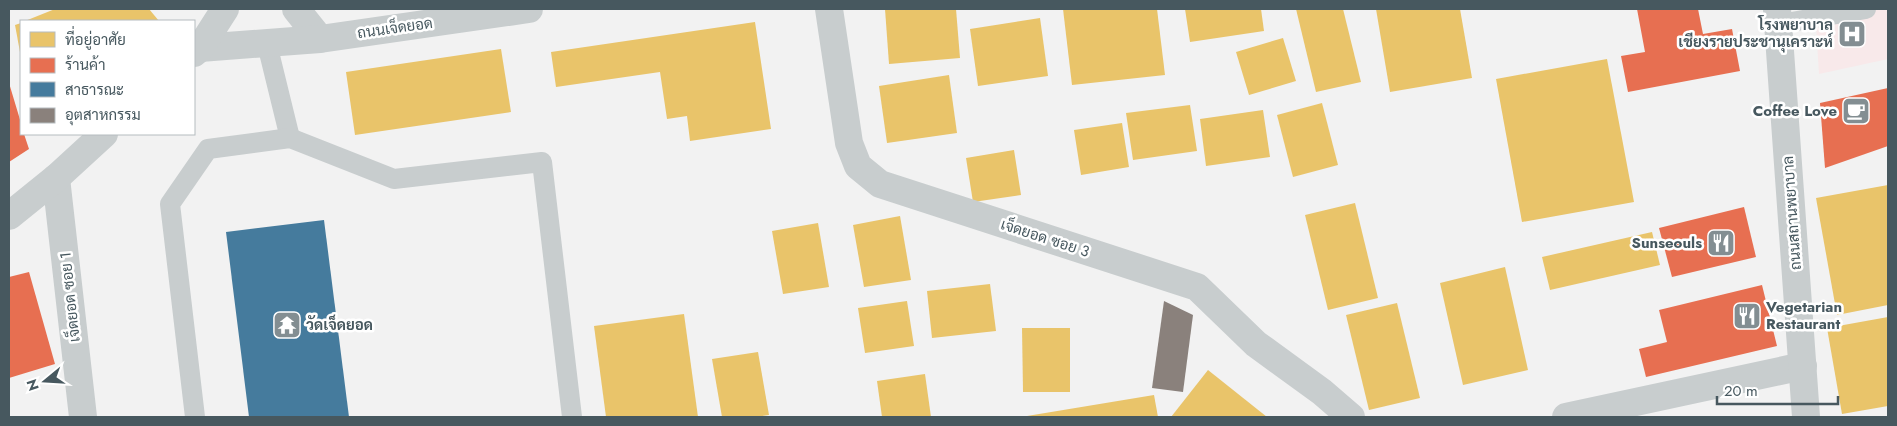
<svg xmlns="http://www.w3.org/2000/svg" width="1897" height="426" viewBox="0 0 1897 426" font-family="Jost,Sarabun,sans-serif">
<rect width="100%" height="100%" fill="#f2f2f2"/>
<polygon fill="#f8e9ea" points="1815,9 1888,9 1888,59 1819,74"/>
<g fill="#e9c46a">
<polygon points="55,9 149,9 159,21 25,21"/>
<polygon points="885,9 956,9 960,58 889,64"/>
<polygon points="1063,9 1157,9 1165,75 1072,85"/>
<polygon points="1185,9 1261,9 1264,31 1190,42"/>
<polygon points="1296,9 1343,9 1361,82 1316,92"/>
<polygon points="1376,9 1460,9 1472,78 1390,92"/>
<polygon points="1040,18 1048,76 978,86 970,29"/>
<polygon points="755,22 771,129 690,141 687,116 667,119 660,72 556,87 551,52"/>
<polygon points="21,23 21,52 20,52 15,25"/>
<polygon points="1283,38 1296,81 1249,95 1236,52"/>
<polygon points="501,49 511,112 355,135 346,72"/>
<polygon points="1607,59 1634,202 1522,222 1496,79"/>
<polygon points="949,75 957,133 887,143 879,86"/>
<polygon points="1322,103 1338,165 1293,177 1277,115"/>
<polygon points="1190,105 1197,151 1133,160 1126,113"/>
<polygon points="1263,110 1270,157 1206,166 1200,119"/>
<polygon points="1122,123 1129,167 1081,175 1074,130"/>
<polygon points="1014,150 1021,195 973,202 966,158"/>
<polygon points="1888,185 1888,305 1837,315 1816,198"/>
<polygon points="1355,203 1378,298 1328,310 1305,215"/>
<polygon points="900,216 911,280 864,287 853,225"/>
<polygon points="818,223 829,287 783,294 772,231"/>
<polygon points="1652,232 1660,265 1550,290 1542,257"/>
<polygon points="1505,267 1528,370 1463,385 1440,283"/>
<polygon points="990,284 996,331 932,338 927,291"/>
<polygon points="907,301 914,346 865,353 858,308"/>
<polygon points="1397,303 1420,398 1369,410 1346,315"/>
<polygon points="684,314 698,417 606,417 594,326"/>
<polygon points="1888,317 1888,406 1842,414 1827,328"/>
<polygon points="1022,328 1070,328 1070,392 1023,392"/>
<polygon points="758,352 769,415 756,417 722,417 712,359"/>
<polygon points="1208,370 1267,417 1171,417"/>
<polygon points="925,374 931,417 882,417 877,381"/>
<polygon points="1154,395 1158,417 1027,417 1027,416"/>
</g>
<g fill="#e76f51">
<polygon points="1637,9 1698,9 1703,34 1732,29 1740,71 1628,92 1621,56 1645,52"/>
<polygon points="9,83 21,123 21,134 24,134 29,149 9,162"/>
<polygon points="1888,88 1888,146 1825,168 1820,103"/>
<polygon points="1744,207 1756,257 1672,277 1659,228"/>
<polygon points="29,272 55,364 9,378 9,277"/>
<polygon points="1762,285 1777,346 1646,377 1639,349 1667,342 1659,310"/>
</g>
<polygon fill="#457b9d" points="324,220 349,417 249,417 226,232"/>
<polygon fill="#8a817c" points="1164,301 1193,315 1183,392 1152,388"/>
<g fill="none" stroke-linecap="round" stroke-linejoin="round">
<g stroke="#c8cdce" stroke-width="20">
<polyline points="1780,24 1866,9"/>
<polyline points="267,44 290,138"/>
<polyline points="195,417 170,204 208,149 290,138 394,179 542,162 572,417"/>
</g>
<g stroke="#c8cdce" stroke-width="28">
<polyline points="829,9 849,143 858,166 880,184 1197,287 1256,344 1322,392 1351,417"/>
<polyline points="56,178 83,417"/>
<polyline points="1566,417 1803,366"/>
</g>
<g stroke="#c8cdce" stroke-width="28">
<polyline points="296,9 320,39"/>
<polyline points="1777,9 1806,417"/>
<polyline points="200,48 320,39 529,9"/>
<polyline points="194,53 200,48 225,9"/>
<polyline points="9,216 56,178 104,134"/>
</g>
</g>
<defs>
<symbol id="hospital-square" viewBox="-11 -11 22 22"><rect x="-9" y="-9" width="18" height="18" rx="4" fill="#838e92" stroke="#fff"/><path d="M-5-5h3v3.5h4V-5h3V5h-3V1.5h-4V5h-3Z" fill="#fff"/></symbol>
<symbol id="cafe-square" viewBox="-11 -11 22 22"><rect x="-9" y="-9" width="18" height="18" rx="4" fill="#838e92" stroke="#fff"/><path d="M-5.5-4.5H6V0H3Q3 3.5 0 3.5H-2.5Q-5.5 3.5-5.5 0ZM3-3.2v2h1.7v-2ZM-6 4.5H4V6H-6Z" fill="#fff"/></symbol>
<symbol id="restaurant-square" viewBox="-11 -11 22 22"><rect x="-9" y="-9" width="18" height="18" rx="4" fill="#838e92" stroke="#fff"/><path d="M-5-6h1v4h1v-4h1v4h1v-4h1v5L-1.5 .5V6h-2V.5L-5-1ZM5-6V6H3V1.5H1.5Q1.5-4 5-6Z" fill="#fff"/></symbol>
<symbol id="temple-square" viewBox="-11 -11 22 22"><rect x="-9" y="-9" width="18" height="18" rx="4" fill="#838e92" stroke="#fff"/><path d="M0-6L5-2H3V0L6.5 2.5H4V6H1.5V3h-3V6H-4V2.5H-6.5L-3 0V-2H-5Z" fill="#fff"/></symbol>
</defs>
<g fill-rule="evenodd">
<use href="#hospital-square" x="1836" y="18" width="32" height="32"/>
<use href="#cafe-square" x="1840" y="95" width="32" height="32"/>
<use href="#restaurant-square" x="1705" y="227" width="32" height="32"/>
<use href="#restaurant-square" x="1731" y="300" width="32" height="32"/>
<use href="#temple-square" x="271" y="309" width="32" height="32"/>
</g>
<g text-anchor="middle" stroke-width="5" stroke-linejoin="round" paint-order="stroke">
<g font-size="15" font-weight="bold" fill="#47585f" stroke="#fff" text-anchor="end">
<text x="1833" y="30">โรงพยาบาล<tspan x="1833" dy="17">เชียงรายประชานุเคราะห์</tspan></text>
<text x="1837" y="116">Coffee Love</text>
<text x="1702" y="248">Sunseouls</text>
<text x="1766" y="312" text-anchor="start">Vegetarian<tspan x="1766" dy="17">Restaurant</tspan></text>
<text x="306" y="330" text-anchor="start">วัดเจ็ดยอด</text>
</g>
<g font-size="15" fill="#47585f" stroke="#fff">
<text transform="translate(395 28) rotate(-8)" y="5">ถนนเจ็ดยอด</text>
<text transform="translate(1792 213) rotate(-94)" y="5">ถนนสถานพยาบาล</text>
<text transform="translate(1045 238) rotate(18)" y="5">เจ็ดยอด ซอย 3</text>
<text transform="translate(70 297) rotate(-96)" y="5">เจ็ดยอด ซอย 1</text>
</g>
</g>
<rect width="1897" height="426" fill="none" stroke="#47585f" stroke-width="20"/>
<rect x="20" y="20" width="175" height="115" fill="#ffffff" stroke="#b5bcbf"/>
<rect x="30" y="32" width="25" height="15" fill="#e9c46a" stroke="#b5bcbf"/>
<text x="65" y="45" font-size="15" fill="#47585f">ที่อยู่อาศัย</text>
<rect x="30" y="58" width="25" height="15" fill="#e76f51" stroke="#b5bcbf"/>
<text x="65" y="70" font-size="15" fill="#47585f">ร้านค้า</text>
<rect x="30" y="82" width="25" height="15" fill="#457b9d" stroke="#b5bcbf"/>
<text x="65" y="95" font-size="15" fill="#47585f">สาธารณะ</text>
<rect x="30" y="108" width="25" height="15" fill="#8a817c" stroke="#b5bcbf"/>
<text x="65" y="120" font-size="15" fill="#47585f">อุตสาหกรรม</text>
<g transform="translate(45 381) rotate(252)" stroke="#ffffff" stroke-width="4" paint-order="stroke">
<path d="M0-4L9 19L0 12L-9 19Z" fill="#47585f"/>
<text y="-8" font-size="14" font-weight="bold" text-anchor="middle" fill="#47585f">N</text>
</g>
<path d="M1717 396v8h121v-8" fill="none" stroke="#47585f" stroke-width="2.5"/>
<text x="1724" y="396" font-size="15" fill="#47585f" stroke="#ffffff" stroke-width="4" paint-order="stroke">20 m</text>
</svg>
